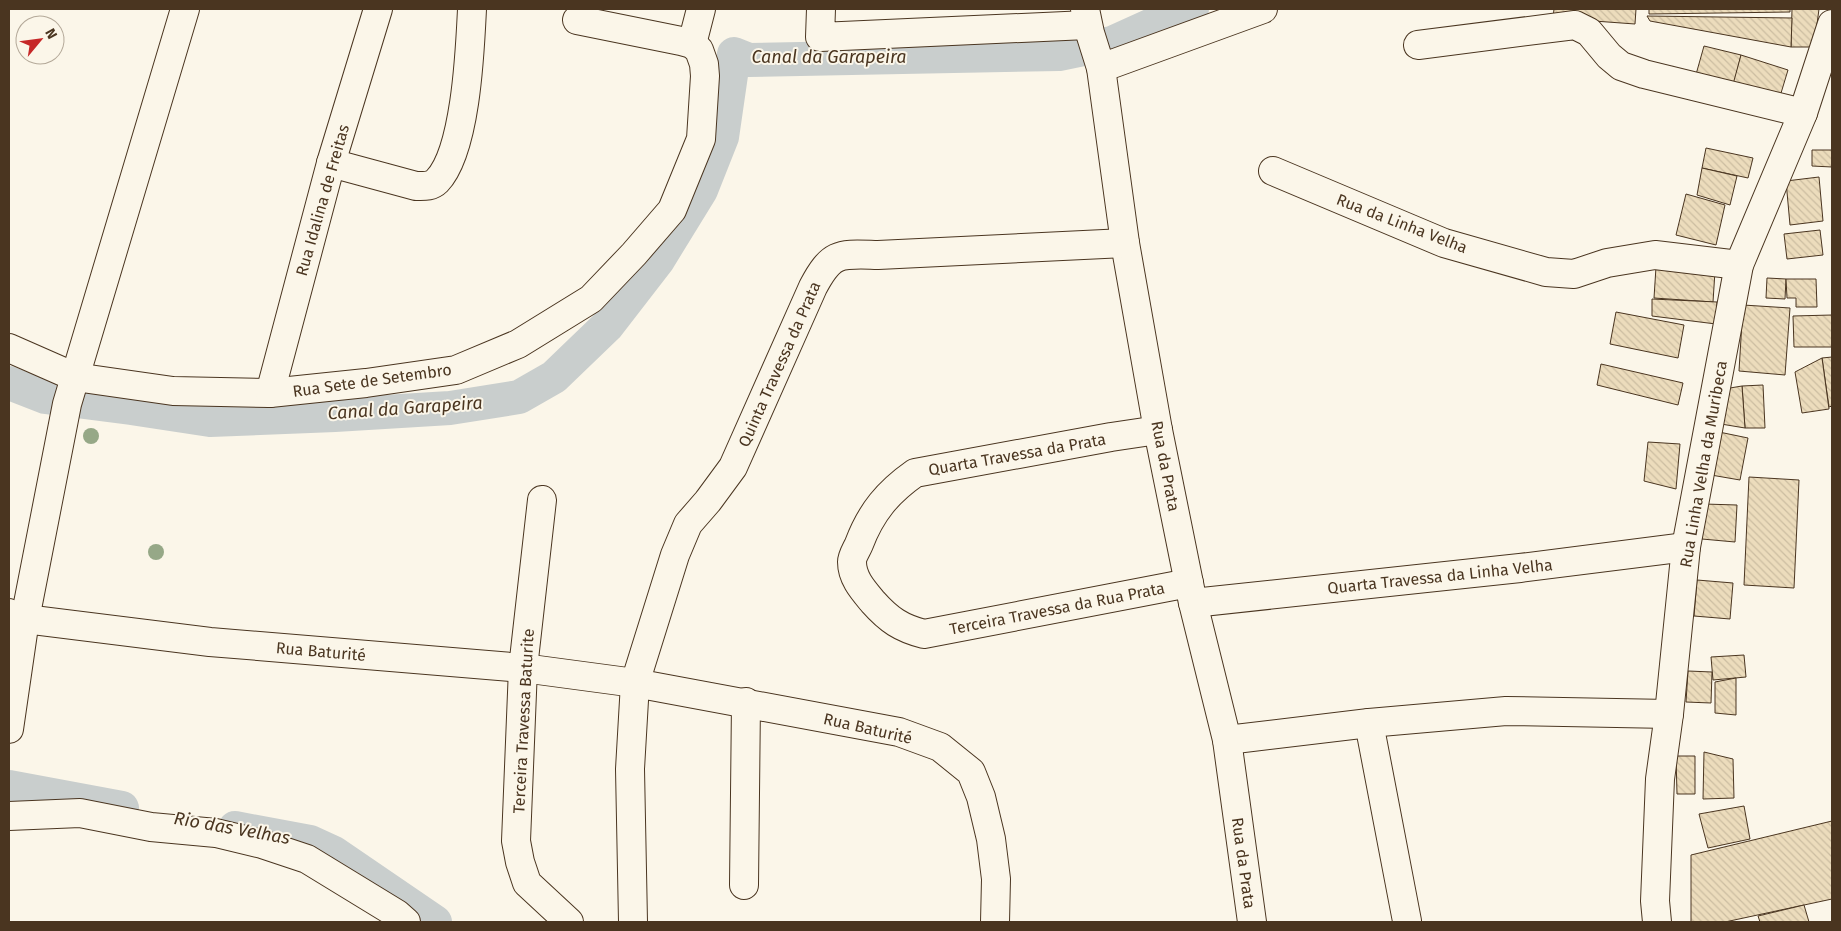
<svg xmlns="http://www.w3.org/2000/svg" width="1841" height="931" viewBox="0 0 1841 931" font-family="'Fira Sans',sans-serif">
<defs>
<pattern id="building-back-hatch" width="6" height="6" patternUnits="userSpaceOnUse" patternTransform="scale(1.25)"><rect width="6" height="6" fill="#ecdcbc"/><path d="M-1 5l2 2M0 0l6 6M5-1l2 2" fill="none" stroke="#ccbda1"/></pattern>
</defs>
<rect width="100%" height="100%" fill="#fbf6e9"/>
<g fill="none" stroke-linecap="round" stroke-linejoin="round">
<g stroke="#c9cecd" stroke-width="34">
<polyline points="9,383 45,397 131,408 210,420 335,415 450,408 519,397 554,377 607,326 658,260 701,190 722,137 734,54 749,60 1059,54 1112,43 1176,14 1192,9"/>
<polyline points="9,787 122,808"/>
<polyline points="235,828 310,842 334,853 435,922"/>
</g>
</g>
<g fill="url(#building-back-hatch)" stroke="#4a3520">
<polygon points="1554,9 1636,9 1635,24 1553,18"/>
<polygon points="1649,9 1790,9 1790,12 1649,14"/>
<polygon points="1792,9 1819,9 1814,47 1791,47"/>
<polygon points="1647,16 1792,18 1791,47 1650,21"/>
<polygon points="1704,46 1741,55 1733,88 1695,78"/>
<polygon points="1741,55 1788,70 1778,103 1732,88"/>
<polygon points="1706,148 1753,158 1748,178 1702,168"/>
<polygon points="1812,150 1832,150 1832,167 1812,166"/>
<polygon points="1702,168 1737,176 1730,205 1697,195"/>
<polygon points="1819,177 1823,221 1790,225 1786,181"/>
<polygon points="1686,194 1725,205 1716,245 1676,235"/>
<polygon points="1820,230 1823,255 1787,259 1784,234"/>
<polygon points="1656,267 1715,271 1713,302 1654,298"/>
<polygon points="1767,278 1786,279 1785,299 1766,298"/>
<polygon points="1786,279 1816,279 1817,307 1796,307 1796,298 1787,298"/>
<polygon points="1652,299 1717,302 1716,324 1652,316"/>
<polygon points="1743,305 1790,308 1785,375 1739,371"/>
<polygon points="1616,312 1684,325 1678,358 1610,344"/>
<polygon points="1832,315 1832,347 1794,347 1793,316"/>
<polygon points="1832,357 1832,406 1829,407 1822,358"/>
<polygon points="1822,358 1829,409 1802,413 1795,372"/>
<polygon points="1601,364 1683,383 1678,405 1597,385"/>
<polygon points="1763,385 1765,428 1745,428 1742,386"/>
<polygon points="1742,386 1745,428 1721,424 1724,389"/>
<polygon points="1719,432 1748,438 1740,480 1711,475"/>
<polygon points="1648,442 1680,444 1676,489 1644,481"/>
<polygon points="1749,477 1799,480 1794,588 1744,585"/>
<polygon points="1704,504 1737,505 1735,542 1702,539"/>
<polygon points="1697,580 1733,583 1730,619 1694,616"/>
<polygon points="1744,655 1746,677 1713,680 1711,657"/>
<polygon points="1688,671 1712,672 1711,703 1686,702"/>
<polygon points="1736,678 1736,715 1715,713 1715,682"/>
<polygon points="1704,752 1733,759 1734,798 1703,799"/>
<polygon points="1676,756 1695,756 1695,794 1677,794"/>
<polygon points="1744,806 1750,839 1708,848 1699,814"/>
<polygon points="1832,821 1832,899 1725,922 1691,922 1691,855"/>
<polygon points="1804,905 1809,922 1760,922 1758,916"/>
</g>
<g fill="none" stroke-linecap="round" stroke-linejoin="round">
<defs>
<g id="street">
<polyline points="821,9 820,37 1087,25"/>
<polyline points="1085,9 1090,33 1101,68 1125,243 1158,430 1193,603 1227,740 1252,922"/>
<polyline points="692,44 701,9"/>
<polyline points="1418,45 1575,25 1589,32 1609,56 1621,66 1644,74 1803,113"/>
<polyline points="1101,68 1263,9"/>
<path d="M331,163L416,186C423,186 431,187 437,181C466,151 470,50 472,9"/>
<polyline points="1273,171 1444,243 1546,272 1574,274 1607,263 1655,255 1739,265"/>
<polyline points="9,348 75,377 173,391 270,393 366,383 456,370 518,344 591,299 634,254 672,210 701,139 705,76 704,64 699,50 692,44 681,41 577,20"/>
<polyline points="270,393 331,163 378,9"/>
<path d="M1158,430L1111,437L915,473C888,492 871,512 859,544C857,549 852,556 852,562C852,578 863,590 873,602C889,620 901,628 924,634L1189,583"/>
<polyline points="542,500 523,668 516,841 520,862 527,883 569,922"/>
<polyline points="1193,603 1520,568 1686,547"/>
<polyline points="9,613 25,619 210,642 523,668 635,683 899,732 940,747 971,772 981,797 991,839 996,879 995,922"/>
<polyline points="1369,723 1407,921"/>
<polyline points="1227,740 1369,723 1506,711 1669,714"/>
<polyline points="9,816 80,813 151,827 216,833 262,844 307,859 397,914 406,922"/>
<polyline points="744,885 746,702"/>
<path d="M633,922L630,769L635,683L675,555L688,524L708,501L733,467L813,287C832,251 840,254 878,255L1125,243"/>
<polyline points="1657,922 1655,901 1660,779 1669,714 1686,547 1739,265 1803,113 1832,24"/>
</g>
<polyline id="secondary" points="9,729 25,619 67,404 185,9"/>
</defs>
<use href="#street" stroke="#4a3520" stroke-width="30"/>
<use href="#secondary" stroke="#4a3520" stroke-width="30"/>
<use href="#street" stroke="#fbf6e9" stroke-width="28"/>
<use href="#secondary" stroke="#fbf6e9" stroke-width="28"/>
</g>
<g fill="#96a887">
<circle cx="91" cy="436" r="8"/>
<circle cx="156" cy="552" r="8"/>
</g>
<g text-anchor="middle" stroke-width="4" stroke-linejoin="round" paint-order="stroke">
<g font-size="16" fill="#4a3520" stroke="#fbf6e9">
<text transform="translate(322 200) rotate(-74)" y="6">Rua Idalina de Freitas</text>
<text transform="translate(1402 223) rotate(21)" y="6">Rua da Linha Velha</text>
<text transform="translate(779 364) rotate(-66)" y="6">Quinta Travessa da Prata</text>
<text transform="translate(372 380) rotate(-8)" y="6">Rua Sete de Setembro</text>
<text transform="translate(1017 454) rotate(-10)" y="6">Quarta Travessa da Prata</text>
<text transform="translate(1703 464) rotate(-80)" y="6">Rua Linha Velha da Muribeca</text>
<text transform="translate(1166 466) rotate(79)" y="6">Rua da Prata</text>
<text transform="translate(1440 576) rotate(-6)" y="6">Quarta Travessa da Linha Velha</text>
<text transform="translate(1057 608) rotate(-11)" y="6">Terceira Travessa da Rua Prata</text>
<text transform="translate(321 651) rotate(5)" y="6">Rua Baturité</text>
<text transform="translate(523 721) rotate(-87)" y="6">Terceira Travessa Baturite</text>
<text transform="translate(868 728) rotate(13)" y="6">Rua Baturité</text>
<text transform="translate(1244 863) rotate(82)" y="6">Rua da Prata</text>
</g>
<g font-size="18" font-style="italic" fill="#4a3520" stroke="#fbf6e9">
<text x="829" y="63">Canal da Garapeira</text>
<text transform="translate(405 408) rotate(-4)" y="6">Canal da Garapeira</text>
<text transform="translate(232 828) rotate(10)" y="6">Rio das Velhas</text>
</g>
</g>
<rect width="1841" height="931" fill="none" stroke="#4a3520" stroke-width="20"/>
<g transform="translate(40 40) rotate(61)"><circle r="24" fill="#fbf6e9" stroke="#b4a999"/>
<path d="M0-4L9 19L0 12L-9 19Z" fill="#c62828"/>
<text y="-8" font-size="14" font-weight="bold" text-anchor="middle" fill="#4a3520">N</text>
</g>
</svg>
